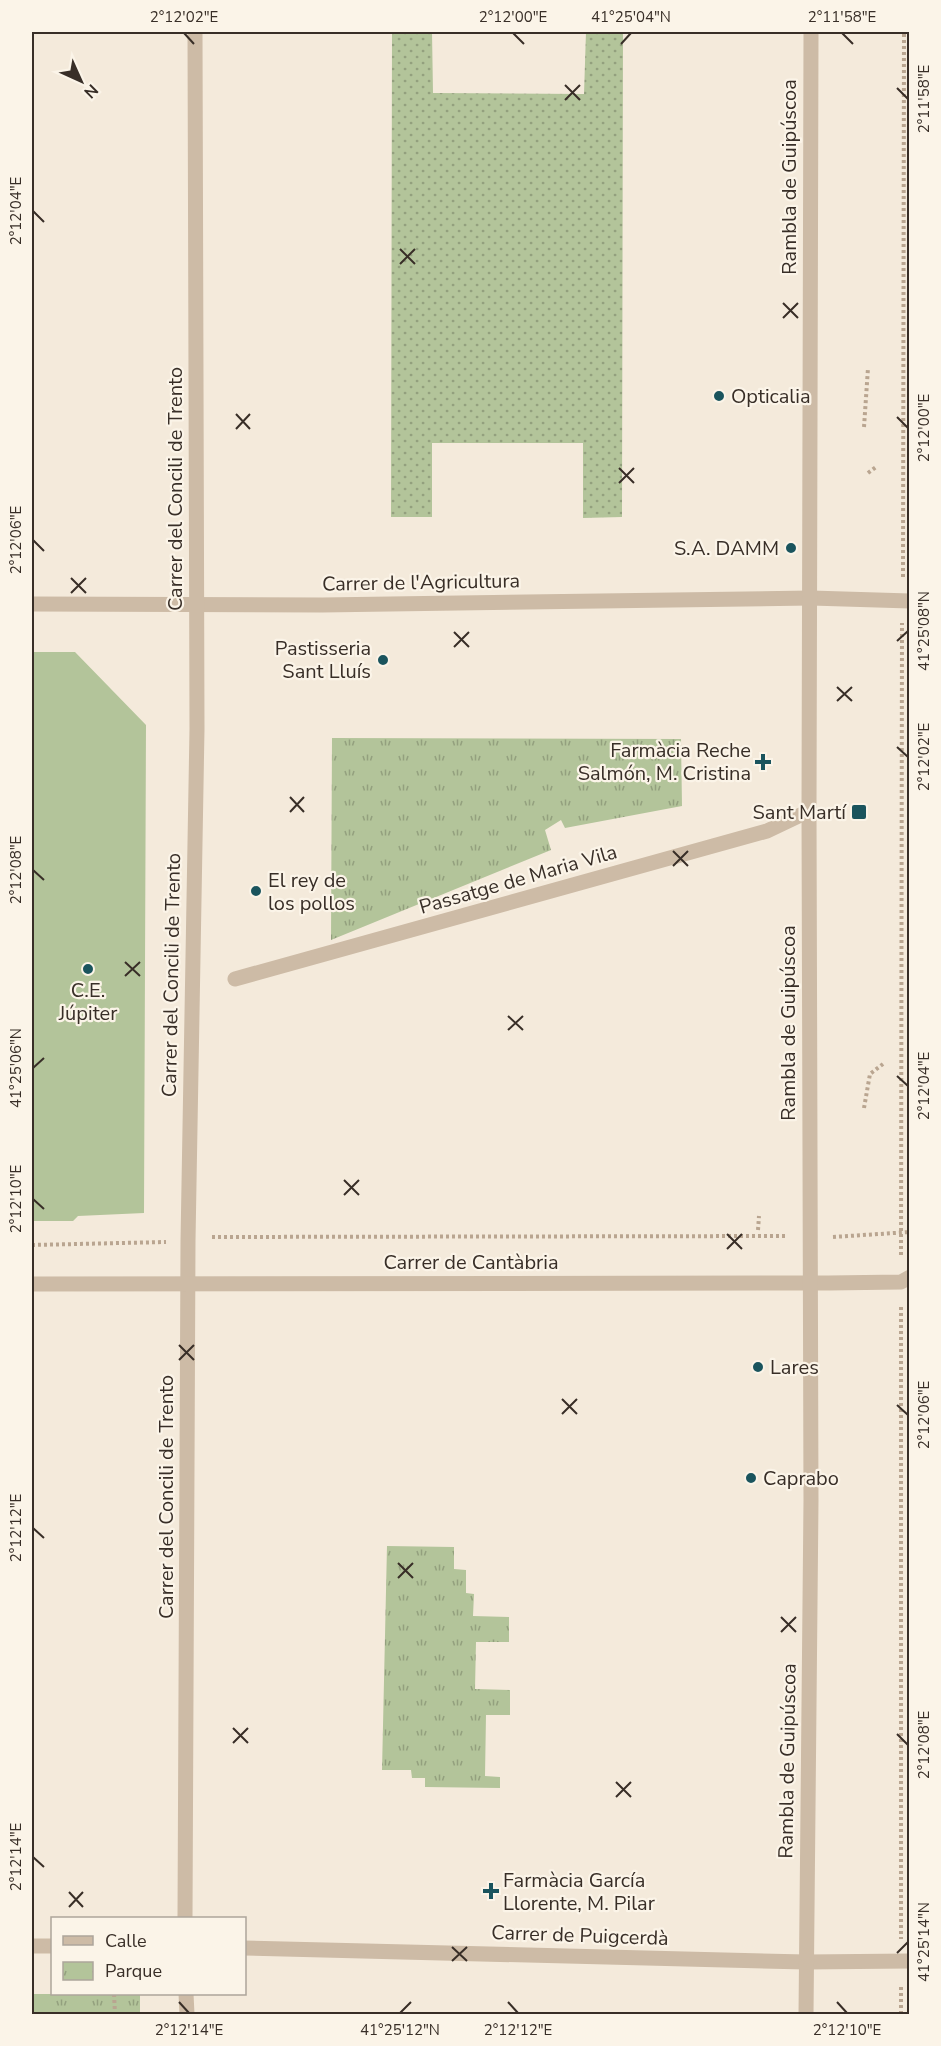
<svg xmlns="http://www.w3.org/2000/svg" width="941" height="2046" viewBox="0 0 941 2046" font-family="'Nunito Sans',sans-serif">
<defs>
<pattern id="park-tufts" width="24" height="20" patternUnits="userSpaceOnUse" patternTransform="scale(1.5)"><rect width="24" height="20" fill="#b3c49a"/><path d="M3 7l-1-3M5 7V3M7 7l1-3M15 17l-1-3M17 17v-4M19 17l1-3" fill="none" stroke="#93a07e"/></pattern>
<pattern id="garden-dots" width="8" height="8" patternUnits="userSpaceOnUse" patternTransform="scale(1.5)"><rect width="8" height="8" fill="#b3c49a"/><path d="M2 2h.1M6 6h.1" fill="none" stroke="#93a07e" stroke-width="1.8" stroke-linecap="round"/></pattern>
</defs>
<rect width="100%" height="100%" fill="#f4eadb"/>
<polygon fill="#b3c49a" points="32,652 75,652 146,725 144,1213 78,1216 73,1221 32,1221"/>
<g fill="url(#park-tufts)">
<polygon points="332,738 681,739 682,806 565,828 561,820 545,830 551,850 331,940"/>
<polygon points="387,1546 454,1547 454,1569 466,1570 466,1593 474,1594 473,1616 509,1617 509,1642 476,1642 475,1689 510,1690 510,1715 486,1715 485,1776 500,1777 500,1788 425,1787 425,1778 412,1778 411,1770 382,1770"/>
<rect x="32" y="1994" width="108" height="20"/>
</g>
<polygon fill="url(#garden-dots)" points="392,32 432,32 433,93 584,94 586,32 623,32 622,517 583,518 583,443 432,443 432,517 391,517"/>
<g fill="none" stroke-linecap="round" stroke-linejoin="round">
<g stroke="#b9a590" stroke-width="4" stroke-dasharray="3 3" stroke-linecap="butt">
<polyline points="864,427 868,368"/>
<polyline points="868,473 876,467"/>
<polyline points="903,577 904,32"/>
<polyline points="864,1108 870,1074 883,1064"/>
<polyline points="758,1230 759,1216"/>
<polyline points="212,1237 786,1236"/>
<polyline points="833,1237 910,1232"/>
<polyline points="32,1245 166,1242"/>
<polyline points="901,1255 902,623"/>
<polyline points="901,1307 901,1939"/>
<polyline points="114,1994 115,2014"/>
<polyline points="901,2014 901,1985"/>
</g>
<polyline stroke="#cdbba6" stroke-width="15" points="235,979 767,831 809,811"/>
<g stroke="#cdbba6" stroke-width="15">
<polyline points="32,604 322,605 811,598"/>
<polyline points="185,1918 188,1241 197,729 195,32"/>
<polyline points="32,1946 52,1946"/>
<polyline points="244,1948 806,1962"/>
<polyline points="186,1994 187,2014"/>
</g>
<g stroke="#cdbba6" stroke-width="15">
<polyline points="811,598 910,601"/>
<polyline points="32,1284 829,1283 901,1282 910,1277"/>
<polyline points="806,1962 910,1961"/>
<polyline points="806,2014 811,1500 809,811 811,32"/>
</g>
</g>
<path fill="none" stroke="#382e27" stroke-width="2" d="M184,33L194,44M513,33L524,44M842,33L853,44M621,44L631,33M565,85L580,100M897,88L908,99M565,100L580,85M33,211L44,222M400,249L415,264M400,264L415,249M783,303L798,318M783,318L798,303M236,414L250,429M897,417L908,428M236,429L250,414M619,468L634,483M619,483L634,468M33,540L44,551M71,578L86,593M71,593L86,578M454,632L469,647M897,641L908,631M454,647L469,632M837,687L852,701M837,701L852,687M897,747L908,757M290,797L304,812M290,812L304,797M673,851L688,866M673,866L688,851M33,870L44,880M125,962L140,976M125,976L140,962M508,1016L523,1030M508,1030L523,1016M33,1068L44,1058M897,1076L908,1086M344,1180L359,1195M344,1195L359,1180M33,1199L44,1209M727,1234L742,1249M727,1249L742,1234M179,1345L194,1360M179,1360L194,1345M562,1399L577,1414M897,1405L908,1415M562,1414L577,1399M33,1528L44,1538M398,1563L413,1578M398,1578L413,1563M781,1617L796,1632M781,1632L796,1617M233,1728L248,1743M897,1734L908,1745M233,1743L248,1728M616,1782L631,1797M616,1797L631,1782M33,1857L44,1867M69,1892L83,1907M69,1907L83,1892M452,1947L467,1961M897,1953L908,1942M452,1961L467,1947M179,2002L189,2013M508,2002L518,2013M837,2002L847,2013M400,2013L411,2002"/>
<g fill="#1a545d" stroke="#fbf4e8" stroke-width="2">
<circle cx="719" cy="396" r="6"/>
<circle cx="791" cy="548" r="6"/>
<circle cx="383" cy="660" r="6"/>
<path d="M760 753h6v6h6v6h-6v6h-6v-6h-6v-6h6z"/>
<rect x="851" y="804" width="16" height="16" rx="3"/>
<circle cx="256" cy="891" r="6"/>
<circle cx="88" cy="969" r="6"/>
<circle cx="758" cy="1367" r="6"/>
<circle cx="751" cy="1478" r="6"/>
<path d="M488 1882h6v6h6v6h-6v6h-6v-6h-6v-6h6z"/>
</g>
<g text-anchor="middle" stroke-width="4.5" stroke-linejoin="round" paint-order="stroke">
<g font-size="20" fill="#382e27" stroke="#fbf4e8">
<text transform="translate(789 177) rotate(-90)" y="7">Rambla de Guipúscoa</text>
<text transform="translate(175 489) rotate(-90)" y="7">Carrer del Concili de Trento</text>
<text transform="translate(421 582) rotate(-1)" y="7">Carrer de l'Agricultura</text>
<text transform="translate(518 879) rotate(-16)" y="7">Passatge de Maria Vila</text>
<text transform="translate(171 975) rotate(-89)" y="7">Carrer del Concili de Trento</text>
<text transform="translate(788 1023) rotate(-90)" y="7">Rambla de Guipúscoa</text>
<text x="471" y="1269">Carrer de Cantàbria</text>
<text transform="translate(166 1497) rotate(-90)" y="7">Carrer del Concili de Trento</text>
<text transform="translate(787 1761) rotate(-89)" y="7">Rambla de Guipúscoa</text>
<text transform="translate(580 1935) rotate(2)" y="7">Carrer de Puigcerdà</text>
</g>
<g font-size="20" fill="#382e27" stroke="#fbf4e8" text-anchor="start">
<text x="731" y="403">Opticalia</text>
<text x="779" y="555" text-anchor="end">S.A. DAMM</text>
<text x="371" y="655" text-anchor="end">Pastisseria<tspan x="371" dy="23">Sant Lluís</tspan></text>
<text x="751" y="757" text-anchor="end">Farmàcia Reche<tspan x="751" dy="23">Salmón, M. Cristina</tspan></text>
<text x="846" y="819" text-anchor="end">Sant Martí</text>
<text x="268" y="887">El rey de<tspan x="268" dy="23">los pollos</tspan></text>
<text x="88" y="997" text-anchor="middle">C.E.<tspan x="88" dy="23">Júpiter</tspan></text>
<text x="770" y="1374">Lares</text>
<text x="763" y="1485">Caprabo</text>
<text x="503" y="1887">Farmàcia García<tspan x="503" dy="23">Llorente, M. Pilar</tspan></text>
</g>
</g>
<rect width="941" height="2046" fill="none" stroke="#fbf4e8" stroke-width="66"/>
<rect x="51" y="1917" width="195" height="78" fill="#fbf4e8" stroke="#ada59b" stroke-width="1.5"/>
<rect x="63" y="1936" width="30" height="9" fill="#cdbba6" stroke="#ada59b" stroke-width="1.5"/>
<text x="105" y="1947" font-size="18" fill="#382e27">Calle</text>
<rect x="63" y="1962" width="30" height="18" fill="url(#park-tufts)" stroke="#ada59b" stroke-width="1.5"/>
<text x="105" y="1977" font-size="18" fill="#382e27">Parque</text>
<g transform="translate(81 81) rotate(135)" stroke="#fbf4e8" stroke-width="4.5" paint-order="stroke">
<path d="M0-4.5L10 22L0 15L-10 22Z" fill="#382e27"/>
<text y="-9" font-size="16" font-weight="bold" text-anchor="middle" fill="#382e27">N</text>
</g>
<rect x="33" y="33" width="875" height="1980" fill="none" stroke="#382e27" stroke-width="2"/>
<g font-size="15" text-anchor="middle" fill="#382e27">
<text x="184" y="22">2°12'02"E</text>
<text x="513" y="22">2°12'00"E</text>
<text x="631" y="22">41°25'04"N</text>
<text x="842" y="22">2°11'58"E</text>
<text transform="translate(924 99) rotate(-90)" y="5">2°11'58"E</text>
<text transform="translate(16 211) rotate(-90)" y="5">2°12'04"E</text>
<text transform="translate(924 428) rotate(-90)" y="5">2°12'00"E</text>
<text transform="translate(16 540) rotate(-90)" y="5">2°12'06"E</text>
<text transform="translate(924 631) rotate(-90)" y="5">41°25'08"N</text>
<text transform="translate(924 757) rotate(-90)" y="5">2°12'02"E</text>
<text transform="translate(16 870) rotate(-90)" y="5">2°12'08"E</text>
<text transform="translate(16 1068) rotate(-90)" y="5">41°25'06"N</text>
<text transform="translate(924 1086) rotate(-90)" y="5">2°12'04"E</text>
<text transform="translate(16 1199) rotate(-90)" y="5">2°12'10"E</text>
<text transform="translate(924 1415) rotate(-90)" y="5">2°12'06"E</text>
<text transform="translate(16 1528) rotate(-90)" y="5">2°12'12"E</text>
<text transform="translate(924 1745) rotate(-90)" y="5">2°12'08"E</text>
<text transform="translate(16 1857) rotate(-90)" y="5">2°12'14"E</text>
<text transform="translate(924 1942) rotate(-90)" y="5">41°25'14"N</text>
<text x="189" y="2035">2°12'14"E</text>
<text x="400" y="2035">41°25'12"N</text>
<text x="518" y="2035">2°12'12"E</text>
<text x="847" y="2035">2°12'10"E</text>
</g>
</svg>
